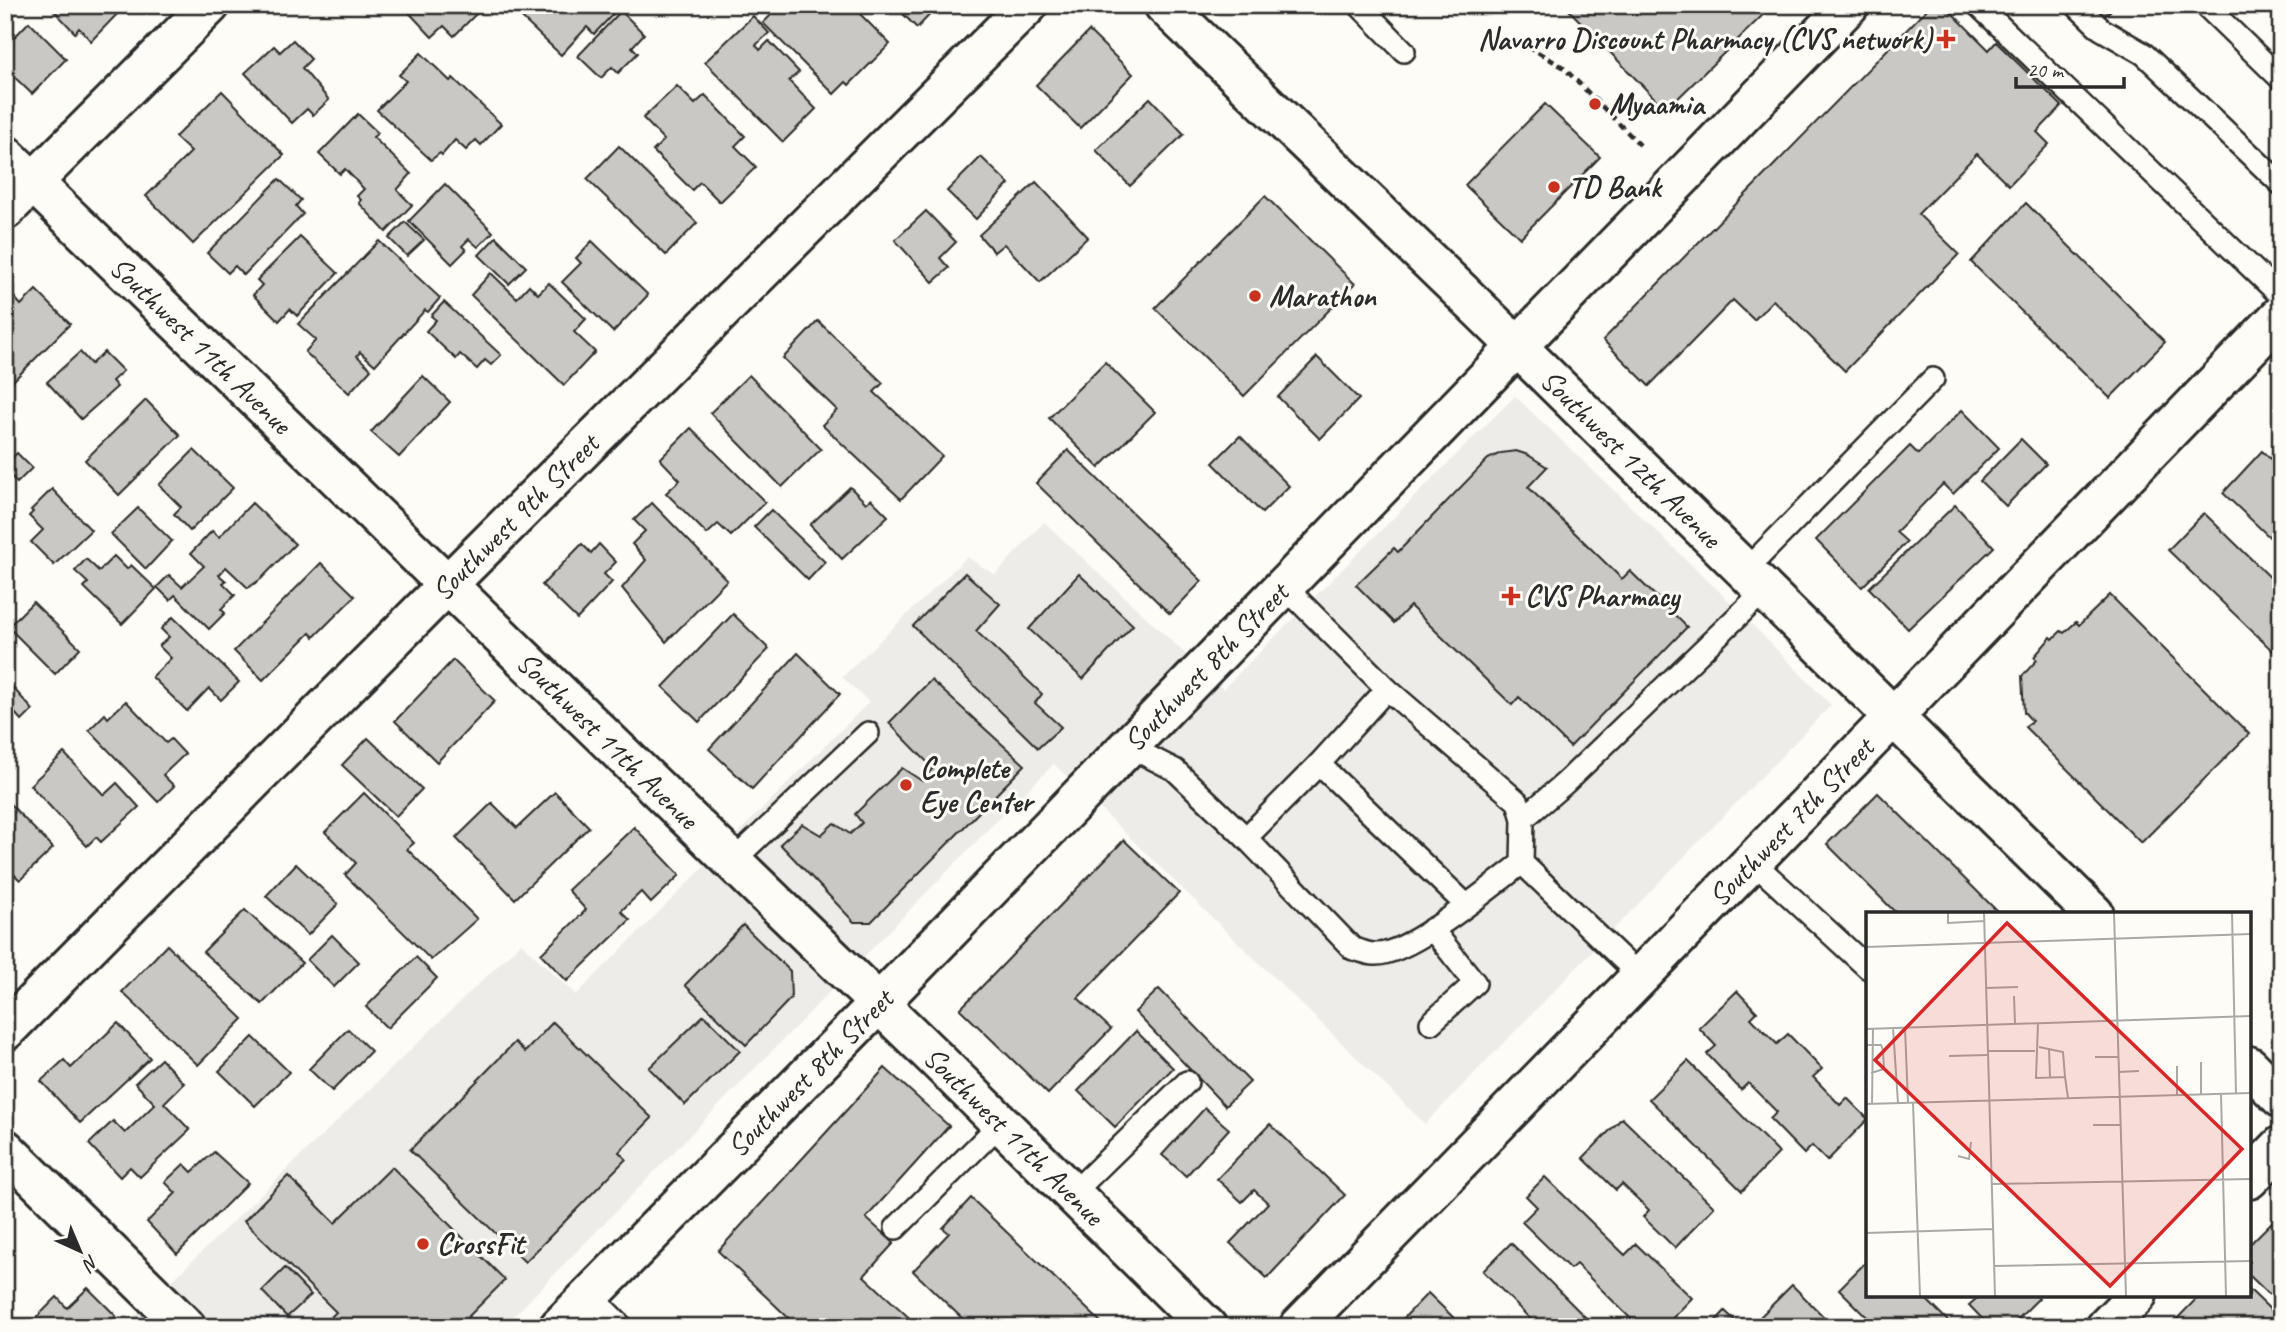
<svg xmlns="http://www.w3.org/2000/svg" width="2286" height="1332" viewBox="0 0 2286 1332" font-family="Caveat,sans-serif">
<rect width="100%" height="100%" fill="#fdfcf7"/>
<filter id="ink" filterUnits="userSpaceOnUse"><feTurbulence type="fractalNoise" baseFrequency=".0143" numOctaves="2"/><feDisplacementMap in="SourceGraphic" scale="14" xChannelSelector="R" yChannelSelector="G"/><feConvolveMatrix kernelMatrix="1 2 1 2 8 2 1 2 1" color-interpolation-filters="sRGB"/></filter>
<g filter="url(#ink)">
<polygon fill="#edece8" points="1515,396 1721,593 1831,705 1425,1124 1054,764 1009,808 503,1327 124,1327 521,943 576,995 869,702 842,677 967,557 995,575 1044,522 1223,689"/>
<g fill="#c9c8c4" stroke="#2b2b2b" stroke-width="2">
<polygon points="5,5 22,5 5,22"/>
<polygon points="49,5 126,5 91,41 79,28 75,33"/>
<polygon points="402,5 479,5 482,8 454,36 444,26 432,37"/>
<polygon points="508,5 616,5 619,8 594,34 587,27 561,55"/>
<polygon points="781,5 851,5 890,44 849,85 846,82 834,94 763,23"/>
<polygon points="894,5 939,5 917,28"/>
<polygon points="1572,5 1773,5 1666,110 1568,9"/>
<polygon points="1931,5 1944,5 1989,50 1996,42 2062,106 2037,132 2049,144 2009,185 1977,154 1918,214 1959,254 1845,371 1773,300 1754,320 1733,300 1649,386 1603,340"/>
<polygon points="2091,5 2116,5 2104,17"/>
<polygon points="621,11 644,34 632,47 638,53 618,73 612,67 601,78 578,56"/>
<polygon points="753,16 769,33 756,45 760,50 769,41 799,72 789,81 816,109 783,142 705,62"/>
<polygon points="29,22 66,59 32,94 5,68 5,47"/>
<polygon points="1089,31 1133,74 1080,128 1036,85"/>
<polygon points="293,40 311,59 302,68 329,100 313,115 307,109 292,123 245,73 274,46 280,52"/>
<polygon points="421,53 450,81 453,78 501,124 481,145 476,140 466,150 455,140 442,155 440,153 431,160 377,110 406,81 399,75"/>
<polygon points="677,86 695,104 705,95 745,136 735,146 756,167 720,202 700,182 692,190 653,151 664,140 643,118"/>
<polygon points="222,91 284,155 193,244 146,196 191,152 175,137"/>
<polygon points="1150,98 1184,134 1130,186 1096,150"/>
<polygon points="1545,104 1600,157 1520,238 1465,185"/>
<polygon points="358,114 378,133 373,137 411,174 397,190 412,205 386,232 359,203 361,200 357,196 364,189 345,169 340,174 319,154"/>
<polygon points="619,146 697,223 666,255 587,179"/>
<polygon points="981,157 1009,184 976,219 947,191"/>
<polygon points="279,179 301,200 296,206 303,214 244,275 235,266 228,273 207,253"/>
<polygon points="1036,182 1088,237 1040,282 1004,244 994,252 979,235"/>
<polygon points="445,184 493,232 478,247 469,239 462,246 466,250 452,264 409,221"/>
<polygon points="1265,196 1355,284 1244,396 1155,308"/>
<polygon points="2026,203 2165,342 2110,398 1971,262"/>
<polygon points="926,211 956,242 940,258 949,268 933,282 895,240"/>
<polygon points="405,222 424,240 407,256 389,238"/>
<polygon points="300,237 338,273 297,316 290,309 279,321 253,295 262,285 257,280"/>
<polygon points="496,237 526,267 509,284 479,255"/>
<polygon points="379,241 440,298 428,312 425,310 375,365 360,352 357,356 371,369 349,393 305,352 316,340 298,324"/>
<polygon points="592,241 648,295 613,332 562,282 581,263 576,258"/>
<polygon points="491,273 517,298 529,285 538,294 549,283 586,319 574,332 595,352 564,385 471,295"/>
<polygon points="36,290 70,324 5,389 5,306 14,297 21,305"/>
<polygon points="444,302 501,355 491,365 485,360 477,369 460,354 456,359 426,331 436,320 431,316"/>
<polygon points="818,321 883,383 874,392 942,456 901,499 822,425 837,410 783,358"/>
<polygon points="80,352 91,364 104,352 123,371 112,381 117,387 81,419 47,382"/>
<polygon points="1317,357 1359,399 1320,439 1278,397"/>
<polygon points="1105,362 1155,412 1099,468 1049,418"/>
<polygon points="749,375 821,449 782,487 710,413"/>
<polygon points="423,376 450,402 399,457 371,432"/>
<polygon points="146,400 180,435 119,495 85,460"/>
<polygon points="1962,410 1999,448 1953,494 1943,484 1896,532 1907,542 1862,587 1816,540 1910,446 1918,454"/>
<polygon points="691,428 765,502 731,536 718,524 707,534 666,493 680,480 660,459"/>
<polygon points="1240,436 1289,486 1262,513 1213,463"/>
<polygon points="2021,439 2046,464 2006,506 1980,481"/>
<polygon points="194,450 233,488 190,531 174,514 181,507 159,485"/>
<polygon points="1068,450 1202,581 1170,614 1036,483"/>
<polygon points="1516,451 1528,455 1547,467 1528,487 1622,579 1630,571 1687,627 1570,747 1519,697 1512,705 1410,606 1394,623 1356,585 1394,548 1398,552 1488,459 1501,453"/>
<polygon points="2262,451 2281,469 2281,548 2223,493"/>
<polygon points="17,453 32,468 17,483 10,475 5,480 5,465"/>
<polygon points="850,487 866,503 871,499 888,516 842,559 810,525"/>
<polygon points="52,489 91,530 54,565 31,542 43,530 29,516 33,512 31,510"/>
<polygon points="252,503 295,544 261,579 248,588 226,567 219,575 226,581 223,583 235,595 221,609 225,613 209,629 175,595 170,600 157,587 169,575 182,587 204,566 191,553 212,531 219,537"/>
<polygon points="652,503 727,580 666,642 622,588 646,560 632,544 645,531 634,520"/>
<polygon points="1955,505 1994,547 1908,629 1869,588"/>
<polygon points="138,508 172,541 146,569 111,534"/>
<polygon points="771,510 825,562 808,580 754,527"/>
<polygon points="2204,513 2281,588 2281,659 2168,550"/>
<polygon points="582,544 591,553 599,544 616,562 604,574 612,582 577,619 542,585"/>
<polygon points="114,556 127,569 131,565 156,589 122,624 84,587 88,583 75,571 86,559 99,571"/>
<polygon points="321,563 355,596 314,637 310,633 263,680 234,651"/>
<polygon points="965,573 1000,604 976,631 1042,694 1035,703 1061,727 1038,748 913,626"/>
<polygon points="1079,574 1133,625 1083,679 1029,629"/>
<polygon points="2110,595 2249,734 2141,843 2025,727 2032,721 2024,712 2022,676 2037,660 2034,657 2051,637 2053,639 2061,631 2064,633 2076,622 2079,625"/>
<polygon points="33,602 80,648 55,674 8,627"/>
<polygon points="733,614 769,649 699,722 663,687"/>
<polygon points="173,617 239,682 221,700 209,688 187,711 152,677 171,658 159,646 169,637 161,629"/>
<polygon points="798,653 840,694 752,789 709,749"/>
<polygon points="453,660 495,701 437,762 395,721"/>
<polygon points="5,679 33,710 22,721 5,702"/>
<polygon points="931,680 1025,765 871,922 854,922 780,844 802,824 821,835 834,823 850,834 862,823 855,814 902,768 922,781 933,768 889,723"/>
<polygon points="126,701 166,743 171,739 185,754 163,775 174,786 158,802 89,730 105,714 108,718"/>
<polygon points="368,738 422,789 396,816 342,765"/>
<polygon points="64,753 104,795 117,783 139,807 101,842 96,837 87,846 30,785"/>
<polygon points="555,792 589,827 515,899 456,838 492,803 517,828"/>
<polygon points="364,793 414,843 407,849 477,919 431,960 345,875 356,863 325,832"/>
<polygon points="1878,793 1997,911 1994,914 1897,914 1827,844"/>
<polygon points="5,799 53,848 20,880 5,866"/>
<polygon points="634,827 680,875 651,903 641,892 621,911 630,920 567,981 541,954 586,910 568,890"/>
<polygon points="1124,840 1179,893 1078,998 1111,1029 1048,1094 960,1009"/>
<polygon points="296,864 338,904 308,935 266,896"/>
<polygon points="245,910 302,963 262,1004 203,952"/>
<polygon points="743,925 790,971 791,998 746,1045 685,985"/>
<polygon points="332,935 359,962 334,987 307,960"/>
<polygon points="167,945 243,1019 198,1065 122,992"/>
<polygon points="416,957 437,978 387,1028 366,1007"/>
<polygon points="1159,989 1250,1082 1225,1106 1135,1012"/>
<polygon points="1737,991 1757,1012 1751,1018 1777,1044 1788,1034 1822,1069 1813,1077 1840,1105 1847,1098 1868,1119 1827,1161 1812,1146 1804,1154 1770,1119 1777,1112 1748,1083 1741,1090 1707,1054 1716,1046 1699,1028"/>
<polygon points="704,1015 740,1051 685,1105 649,1068"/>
<polygon points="553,1022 652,1118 619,1152 626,1159 525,1262 410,1150 515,1042 525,1052"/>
<polygon points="118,1023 150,1058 80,1123 41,1081 64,1060 71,1068"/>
<polygon points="348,1029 371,1051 332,1091 309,1069"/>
<polygon points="1136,1031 1173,1068 1115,1127 1078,1091"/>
<polygon points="253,1037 289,1072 255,1106 219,1071"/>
<polygon points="161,1059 184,1083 164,1103 190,1130 140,1177 130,1167 120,1177 89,1144 113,1121 125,1133 155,1104 135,1083"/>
<polygon points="1688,1061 1779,1153 1742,1191 1649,1099"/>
<polygon points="885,1068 949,1126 866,1218 894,1243 864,1276 917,1325 798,1327 718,1251"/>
<polygon points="1205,1108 1229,1129 1186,1176 1162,1155"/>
<polygon points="1622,1118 1714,1207 1675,1248 1643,1217 1649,1210 1622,1184 1616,1190 1583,1158"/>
<polygon points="1270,1124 1345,1195 1267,1278 1230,1243 1268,1203 1254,1190 1242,1202 1217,1179"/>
<polygon points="214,1152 248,1183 177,1254 147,1222 176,1193 165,1182 184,1164 192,1172"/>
<polygon points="392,1167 505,1280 458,1327 321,1327 336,1312 244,1221 288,1176 335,1223"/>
<polygon points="1545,1177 1625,1255 1636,1244 1692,1298 1664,1327 1639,1327 1576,1264 1570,1269 1522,1222 1537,1207 1526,1196"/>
<polygon points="971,1198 1106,1327 971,1327 913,1271 949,1233 943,1228"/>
<polygon points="2281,1213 2281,1306 2249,1275 2249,1245"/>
<polygon points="1511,1243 1595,1327 1538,1327 1483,1271"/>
<polygon points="1868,1260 1868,1295 1922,1295 1954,1327 1877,1327 1839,1289"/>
<polygon points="285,1268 311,1295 287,1317 262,1291"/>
<polygon points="1792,1285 1834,1327 1750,1327"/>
<polygon points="88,1288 116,1316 105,1327 27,1327 57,1297 67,1308"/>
<polygon points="2249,1289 2281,1320 2281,1327 2169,1327 2200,1295 2249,1295"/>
<polygon points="1428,1293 1460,1324 1458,1327 1395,1327"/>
<polygon points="1975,1295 2036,1295 2039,1298 2010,1327 1990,1327 1969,1305 1977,1298"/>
<polygon points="1725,1311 1742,1327 1710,1327"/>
</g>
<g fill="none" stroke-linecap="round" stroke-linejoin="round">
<defs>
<g id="lane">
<polyline points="1359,5 1404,51"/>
<polyline points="1978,5 2281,296"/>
<polyline points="2076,5 2101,29 2144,54 2281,184"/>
<polyline points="2205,5 2281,79"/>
<polyline points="1745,571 1933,379"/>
<polyline points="1284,586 1387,689"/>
<polyline points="1128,746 1175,770 1246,838"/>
<polyline points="1319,764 1466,905"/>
<polyline points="1523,819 1565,783 1765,590"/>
<polyline points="1752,861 1868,968"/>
<polyline points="732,862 868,733"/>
<path d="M1522,863C1493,885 1408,957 1374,954C1367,954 1360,950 1353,949L1246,838L1319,764L1387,689L1518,802L1523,819L1522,863L1640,976"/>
<polyline points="1431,1023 1475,983 1432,929"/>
<polyline points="1072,1194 1187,1082"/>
<polyline points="896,1228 1001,1123"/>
<polyline points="590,1295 622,1327"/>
</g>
<g id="street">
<path id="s1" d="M5,155L936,1059L1207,1327"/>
<polyline points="5,210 210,5"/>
<path id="s2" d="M5,1031L448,584L1028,5"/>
<polyline points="5,1149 186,1327"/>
</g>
<g id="secondary">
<path id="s3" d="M1164,5L1480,310L2094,914"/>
<polyline points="2249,1066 2281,1098"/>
<polyline points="2249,1179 2281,1146"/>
<polyline points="2106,1327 2137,1295"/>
</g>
<g id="primary">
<path id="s4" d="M559,1327L879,1003L1849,5"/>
<path id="s5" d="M1299,1327L1894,716L2281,315"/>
</g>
</defs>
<use href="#lane" stroke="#2b2b2b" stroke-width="26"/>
<use href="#street" stroke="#2b2b2b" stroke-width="44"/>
<use href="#secondary" stroke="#2b2b2b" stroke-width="44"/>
<use href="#primary" stroke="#2b2b2b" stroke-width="44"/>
<polyline stroke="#2b2b2b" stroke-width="4.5" stroke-dasharray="7 5" stroke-linecap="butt" points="1517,40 1563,67 1643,148"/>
<use href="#lane" stroke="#fdfcf7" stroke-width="21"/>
<use href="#street" stroke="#fdfcf7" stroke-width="38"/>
<use href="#secondary" stroke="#fdfcf7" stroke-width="38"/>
<use href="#primary" stroke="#fdfcf7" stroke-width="38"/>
</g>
</g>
<g fill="#c8321e" stroke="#fdfcf7" stroke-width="2.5">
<path d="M1942.5 28.5h7v7h7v7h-7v7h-7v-7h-7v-7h7z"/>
<circle cx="1595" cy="104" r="7"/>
<circle cx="1554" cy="187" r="7"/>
<circle cx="1255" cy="296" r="7"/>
<path d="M1507.5 585.5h7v7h7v7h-7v7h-7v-7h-7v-7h7z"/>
<circle cx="906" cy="785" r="7"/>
<circle cx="423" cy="1244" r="7"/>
</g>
<g text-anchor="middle" stroke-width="6" stroke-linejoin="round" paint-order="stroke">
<g font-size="30" font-weight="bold" fill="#2b2b2b" stroke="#fdfcf7" text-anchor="start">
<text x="1932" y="49" text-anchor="end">Navarro Discount Pharmacy (CVS network)</text>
<text x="1609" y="114">Myaamia</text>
<text x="1568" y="197">TD Bank</text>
<text x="1269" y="306">Marathon</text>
<text x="1525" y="606">CVS Pharmacy</text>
<text x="920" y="778">Complete<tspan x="920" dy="34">Eye Center</tspan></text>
<text x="437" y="1254">CrossFit</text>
</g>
<g font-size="30" fill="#2b2b2b" stroke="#fdfcf7">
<text dy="10" stroke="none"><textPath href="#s1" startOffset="273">Southwest 11th Avenue</textPath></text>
<text dy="10" stroke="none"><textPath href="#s3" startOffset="651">Southwest 12th Avenue</textPath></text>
<text dy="10" stroke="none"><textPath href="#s2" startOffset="724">Southwest 9th Street</textPath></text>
<text dy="10" stroke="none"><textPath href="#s4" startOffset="924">Southwest 8th Street</textPath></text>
<text dy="10" stroke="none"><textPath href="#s1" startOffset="840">Southwest 11th Avenue</textPath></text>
<text dy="10" stroke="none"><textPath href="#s5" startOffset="705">Southwest 7th Street</textPath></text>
<text dy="10" stroke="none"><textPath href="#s4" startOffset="357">Southwest 8th Street</textPath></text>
<text dy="10" stroke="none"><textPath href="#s1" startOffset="1407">Southwest 11th Avenue</textPath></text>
</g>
</g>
<g transform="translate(1866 912)">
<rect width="385" height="385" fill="#fdfcf7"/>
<path fill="none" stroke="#a9a8a5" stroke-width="2" d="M82,1V11L119,9M118,1L129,384M248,1L260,384M366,1L370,181M0,35L385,22M120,76L152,75M148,84L149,112M172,111L170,166L199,165L197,140L173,135M27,116L32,191M39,116L42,191M0,117L385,104M0,133H15L17,138L18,157L5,161M183,136L184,165M121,139H169M83,144L121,143M229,145H252M335,150V182M311,154V183M252,160L273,159M199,165L202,186M355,182L360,384M47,191L54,384M0,192L385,181M6,192L7,117M227,213H254M92,244L103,247L105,230M125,272L385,267M0,321L127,317M128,354L385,349"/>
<path fill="#d62828" fill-opacity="0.15" stroke="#d62828" stroke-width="3.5" d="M141,11L376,237L244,374L9,148Z"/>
<rect width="385" height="385" fill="none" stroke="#2b2b2b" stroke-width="3.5"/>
</g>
<rect width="2286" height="1332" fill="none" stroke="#fdfcf7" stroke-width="28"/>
<rect x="14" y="14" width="2258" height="1304" fill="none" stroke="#2b2b2b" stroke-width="2.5" filter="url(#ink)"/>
<g transform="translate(80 1251) rotate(136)" stroke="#fdfcf7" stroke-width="5" paint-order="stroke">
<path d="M0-5L12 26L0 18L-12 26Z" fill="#2b2b2b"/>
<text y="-10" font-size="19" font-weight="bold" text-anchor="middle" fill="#2b2b2b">N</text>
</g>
<path d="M2016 77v10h108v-10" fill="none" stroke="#2b2b2b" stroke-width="3.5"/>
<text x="2027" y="77" font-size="21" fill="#2b2b2b" stroke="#fdfcf7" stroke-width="5" paint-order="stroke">20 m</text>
</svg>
